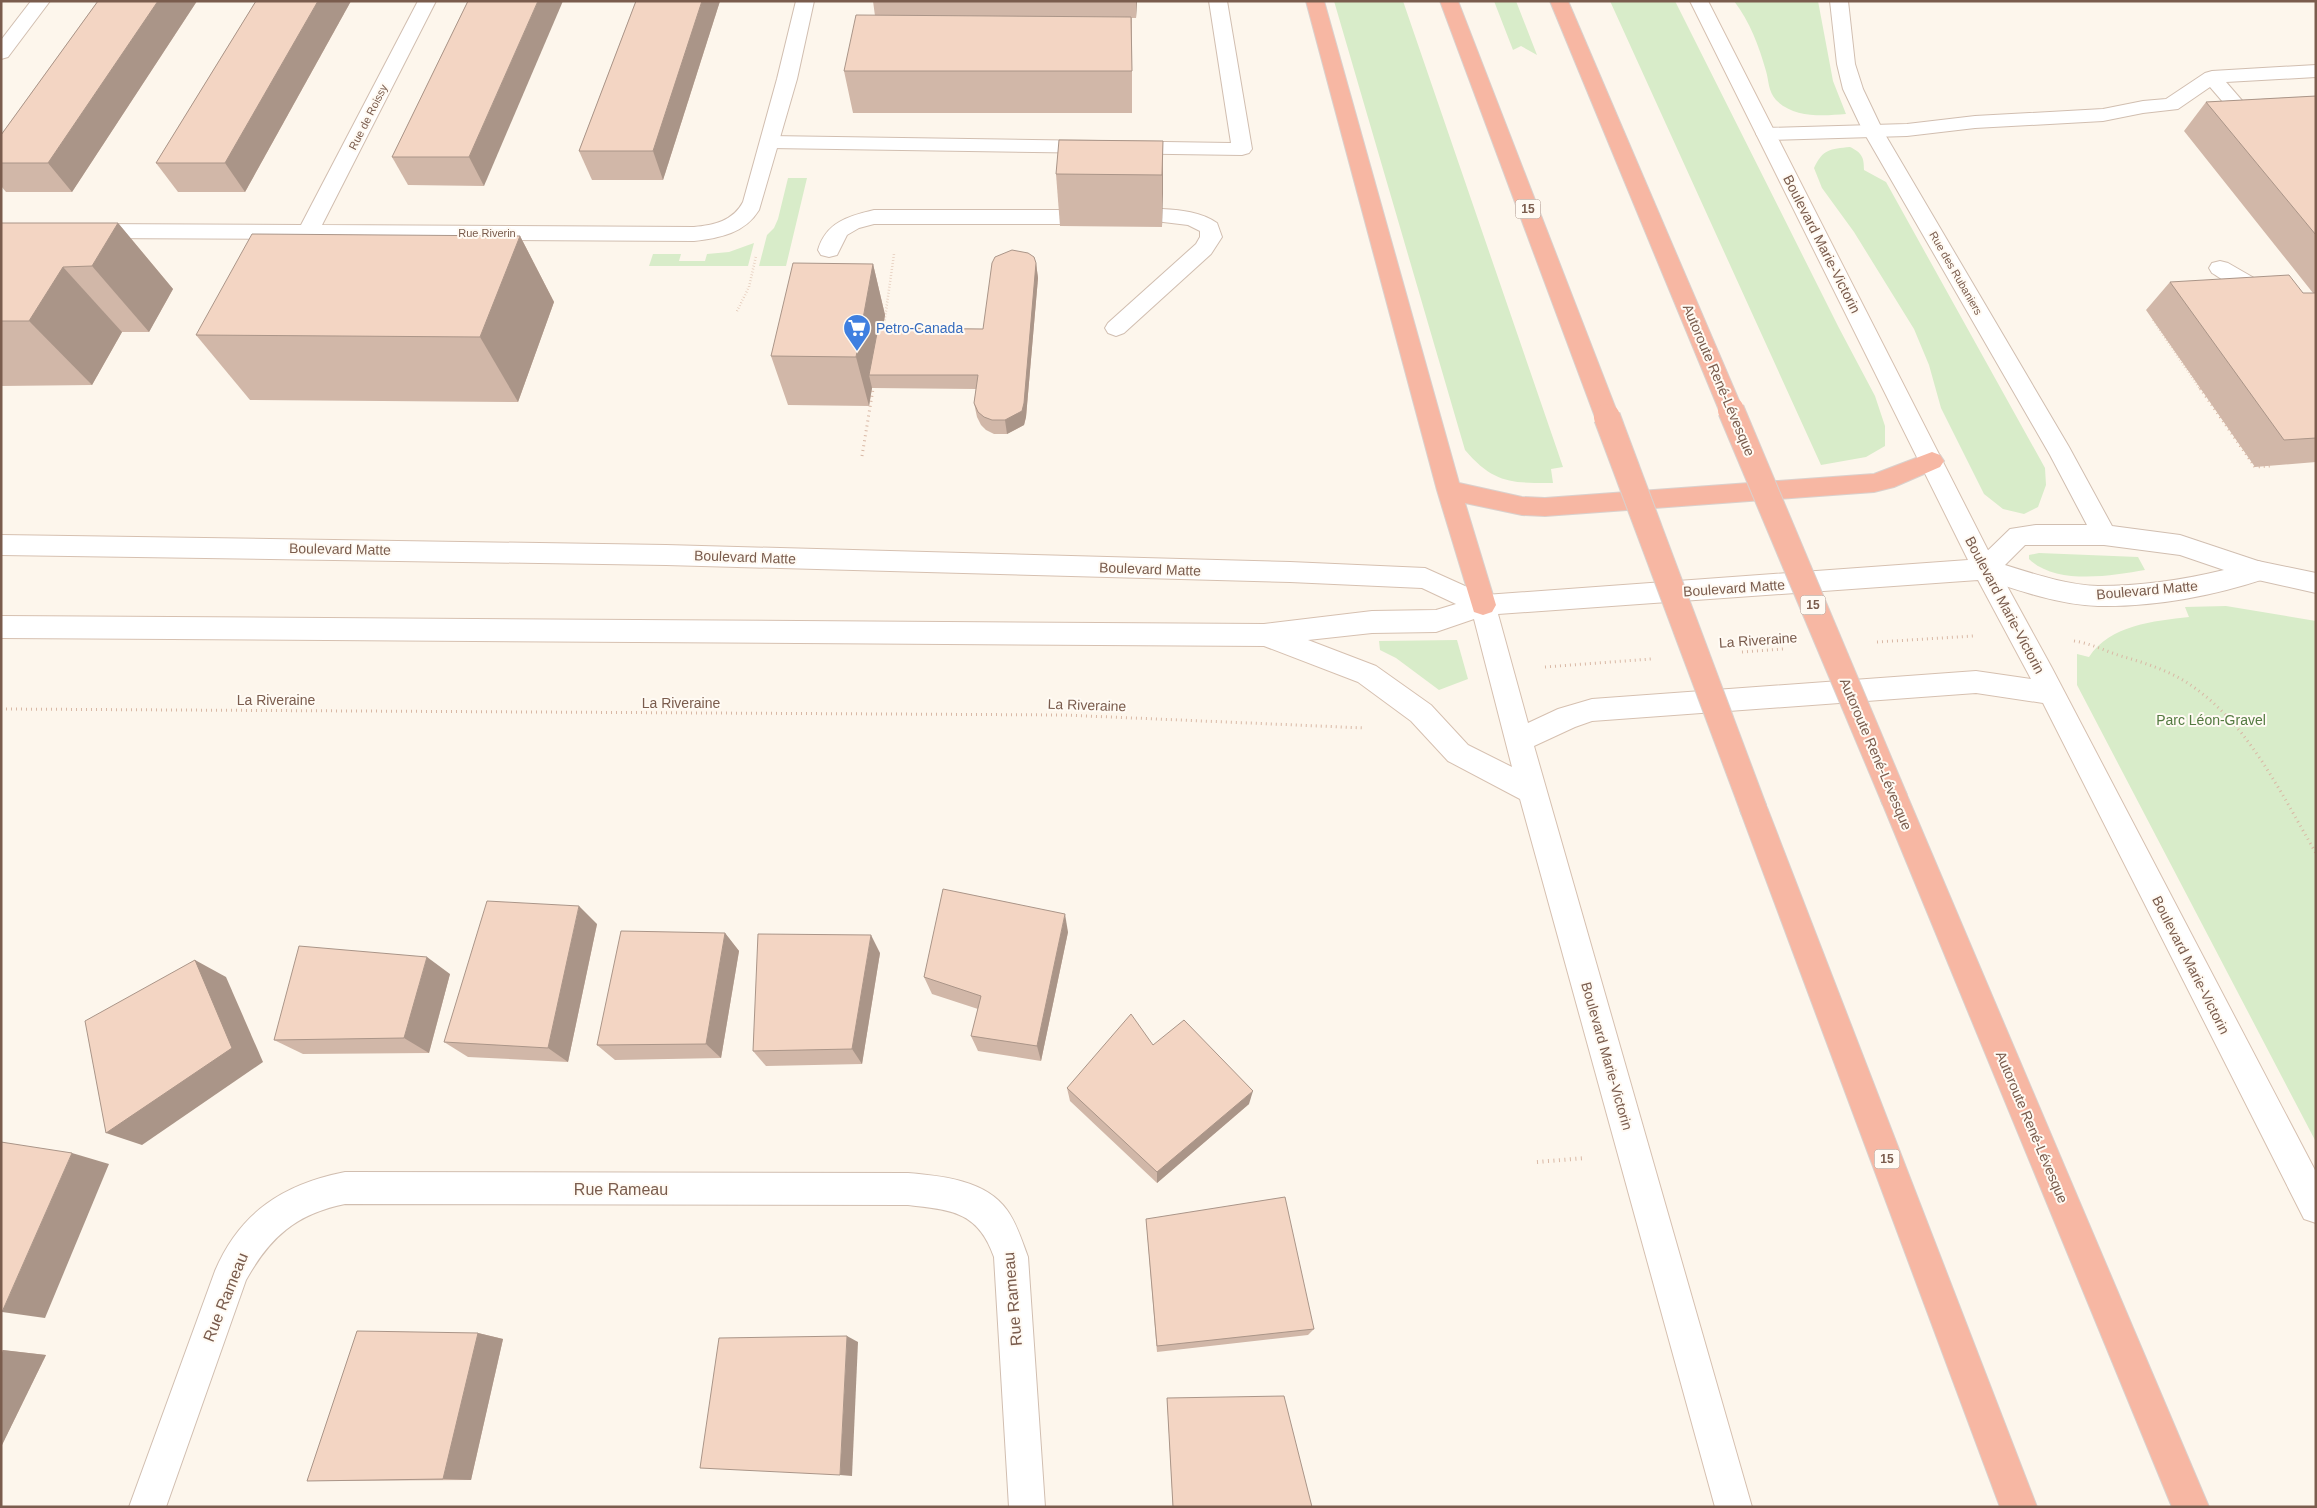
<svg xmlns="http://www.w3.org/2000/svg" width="2317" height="1508" viewBox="0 0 2317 1508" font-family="Helvetica,sans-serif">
<rect width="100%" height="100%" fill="#fdf6ec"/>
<g fill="#d8ecc9">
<path d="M1334,1H1403L1563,467L1551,469L1553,483C1512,483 1494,484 1465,450Z"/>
<polygon points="1494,1 1516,1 1537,55 1521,46 1513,50"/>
<polygon points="1610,1 1675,1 1839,328 1875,396 1885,426 1885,446 1866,457 1821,465"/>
<path d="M1734,1H1818L1833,81L1846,114C1822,116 1794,118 1776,100C1768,91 1769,81 1766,71C1759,46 1750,22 1734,1Z"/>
<path d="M1850,147C1862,153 1864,157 1864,170L1886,182L2045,468L2046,485L2038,507L2024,514L2003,509L1984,494L1941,408L1929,365L1914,329L1854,232L1822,188L1814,168C1823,149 1830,149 1850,147Z"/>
<polygon points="788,178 807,178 786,266 759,266 767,235 774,228 778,219"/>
<polygon points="754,243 748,266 649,266 653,254 681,254 679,261 705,261 707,254 729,252"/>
<path d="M2039,553L2138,557L2145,570C2111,576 2056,585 2029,559V555Z"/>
<path d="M2226,606L2316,621V1142L2077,685V654L2089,657C2110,625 2154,621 2189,617L2185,607Z"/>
<polygon points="1457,640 1468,679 1439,690 1396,658 1380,650 1379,641"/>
</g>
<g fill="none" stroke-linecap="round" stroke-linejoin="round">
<defs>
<g id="service">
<polygon points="1209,1 1227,1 1252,149 1249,153 1242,155 770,148 763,146 760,142 763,138 770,136 1231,143"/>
<polygon points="2316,65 2316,77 2226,82 2265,127 2262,131 2255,133 2248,131 2210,87 2178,109 2143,113 2103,121 1975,128 1907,136 1766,140 1759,138 1756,134 1759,130 1766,128 1907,124 1975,116 2103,109 2143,101 2166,99 2205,73 2212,71"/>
<path d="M1162,209C1181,210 1201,212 1217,223L1222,237L1211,254L1124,333L1116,336L1108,333L1105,328L1108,323L1196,244L1200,237V231L1188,225L1155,221L1152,216L1155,211Z"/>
<path d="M874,210H1061L1068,212L1071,217L1068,222L1061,224H874L859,228L847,235L837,255L829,257L821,255L818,250C826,222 849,216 874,210Z"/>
<path d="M2220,261L2228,263L2261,282L2278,284L2281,289L2278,294C2250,302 2235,287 2212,273L2209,268L2212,263Z"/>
<polygon points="2258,561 2316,573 2316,593 2249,578 2245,571 2249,564"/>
</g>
<g id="minor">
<polygon points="31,1 50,1 8,57 1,59 1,40"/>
<path d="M418,1H436L322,225L694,227C714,225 733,221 743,202L777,79L796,1H814L797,79L759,210C745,233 720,238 694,241L88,238L81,236L78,231L81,226L88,224L301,225Z"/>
<path d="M1830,1H1848L1855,64L1863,89L1883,131L2069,447L2112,526L2180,535L2267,564L2271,571L2267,578C2213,596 2155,607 2098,606C2058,605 2014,589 1976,576L1972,569L1976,562L2010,529L2036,525H2087L2050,455L1863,131L1843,89L1837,64ZM2025,545H2104L2180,555L2224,570C2183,580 2141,586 2098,586C2067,585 2034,574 2005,565Z"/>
<path d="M345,1172L908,1173C942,1176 986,1180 1007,1210C1017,1224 1022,1241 1028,1257L1045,1507H1009L994,1257C978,1211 951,1210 908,1205L345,1204C296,1214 270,1237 246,1280L166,1507H129L215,1271C240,1212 284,1184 345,1172Z"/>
</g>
<path id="secondary" d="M1690,1H1708L1995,564L2052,668L2316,1172V1223L2304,1219L2043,703L1976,693L1592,721L1575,727L1534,746L1752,1507H1715L1520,799L1448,761L1411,721L1358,682L1264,646L1,638V616L1264,624L1372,611L1436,610L1456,604L1422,588L1290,582L666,565L1,555V535L666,545L1290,562L1425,568L1485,595L1968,560ZM1978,580L2031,679L1976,671L1592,699L1558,709L1528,723L1498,614ZM1474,619L1512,767L1468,745L1431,705L1376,666L1308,640L1372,633L1436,632Z"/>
<g id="motorway">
<polygon points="1306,1 1324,1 1459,483 1522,497 1545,498 1874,474 1932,452 1940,455 1944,461 1940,467 1894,487 1874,492 1545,516 1522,515 1465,503 1496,605 1492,612 1483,615 1474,612 1437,490"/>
<polygon points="1440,1 1458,1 1619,417 1615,423 1607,426 1599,423 1595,417"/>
<polygon points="1550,1 1568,1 1743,410 1739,416 1731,418 1723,416 1719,410"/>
<polygon points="1895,788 1905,791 1909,800 2209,1507 2172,1507 1881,800 1885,791"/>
<polygon points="1754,797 1764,801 1768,810 2037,1507 2000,1507 1740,810 1744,801"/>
</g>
</defs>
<use href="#service" stroke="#d1beb0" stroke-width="2"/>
<use href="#minor" stroke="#d1beb0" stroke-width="2"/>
<use href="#secondary" stroke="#d6c0b0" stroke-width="2"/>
<use href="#motorway" stroke="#dad1cd" stroke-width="2"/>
<g stroke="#d9b8a5" stroke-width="2.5" stroke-dasharray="0.5 2.5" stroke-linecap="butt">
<polyline points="737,311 749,287 756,256"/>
<polyline points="2153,320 2201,390"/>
<polyline points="883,332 894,254"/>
</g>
<g stroke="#d9b8a5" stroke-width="3" stroke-dasharray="1 4" stroke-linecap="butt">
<polyline points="2200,388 2255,467 2270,466"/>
<polyline points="862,456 873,389"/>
<path d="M2074,641C2090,643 2105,651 2121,656C2145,663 2171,671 2192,686C2250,726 2281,794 2316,853"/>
<polyline points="1877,642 1973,636"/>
<polyline points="1742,652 1783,649"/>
<polyline points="1545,667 1651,659"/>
<polyline points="1,709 1064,715 1365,728"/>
</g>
<polyline stroke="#d9b8a5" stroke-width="4" stroke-dasharray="1 4.5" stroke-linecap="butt" points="1537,1162 1586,1158"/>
<use href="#service" fill="#fff" fill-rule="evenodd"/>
<use href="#minor" fill="#fff" fill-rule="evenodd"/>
<use href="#secondary" fill="#fff" fill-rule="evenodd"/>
<use href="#motorway" fill="#f7b7a3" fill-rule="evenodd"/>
<defs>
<g id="motorway-bridge">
<polyline points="1731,410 1895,800"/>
<polyline points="1607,417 1754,810"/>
</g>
</defs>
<use href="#motorway-bridge" stroke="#dad1cd" stroke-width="28" stroke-linecap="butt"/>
<use href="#motorway-bridge" stroke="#f7b7a3" stroke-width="26"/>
</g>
<g fill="#d1b7a8">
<polygon points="98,1 197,1 72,192 6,192 1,186 1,135"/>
<polygon points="256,1 351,1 245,192 178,192 156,163"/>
<polygon points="468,1 484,186 408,185 392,157"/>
<polygon points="636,1 720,1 663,180 592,180 579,151"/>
<polygon points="873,1 1137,1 1136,18 1132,18 1132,113 853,113 844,71 875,16"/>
<polygon points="2316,96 2316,462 2255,467 2146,310 2170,282 2303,293 2313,293 2184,131 2206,102"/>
<polygon points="1163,141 1162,227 1060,226 1056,174"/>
<polygon points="1,223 118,223 173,289 149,332 122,332 92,385 1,386"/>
<polygon points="520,236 554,302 518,402 250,400 196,335"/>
<polygon points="1036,263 1038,278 1026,417 1024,425 1007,434 994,434 986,430 981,425 977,417 974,403 976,389 872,388 869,406 788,405 771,356 873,264 885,315 883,328 983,329"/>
<polygon points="597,924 568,1062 468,1057 444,1042"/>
<polygon points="1068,932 1041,1061 978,1051 971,1036 978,1009 932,994 924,977"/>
<polygon points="725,933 739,951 721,1058 615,1060 597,1045"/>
<polygon points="880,953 862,1064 766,1066 753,1051"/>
<polygon points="450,974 429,1053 303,1054 274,1040"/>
<polygon points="1153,1045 1249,1104 1157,1183 1070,1101 1067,1088"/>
<polygon points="1146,1219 1314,1329 1308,1335 1157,1352"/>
<polygon points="478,1333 503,1339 471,1480 307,1481"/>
<polygon points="1,1350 46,1355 1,1447"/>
<polygon points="1167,1398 1312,1507 1173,1507"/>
</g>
<g fill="#aa9588">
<polygon points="158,1 197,1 72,192 48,163"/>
<polygon points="318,1 351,1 245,192 225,163"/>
<polygon points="538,1 563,1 484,186 469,157"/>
<polygon points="702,1 720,1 663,180 653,151"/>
<polygon points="1136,1 1137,1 1136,18"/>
<polygon points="1163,141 1163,193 1162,227 1162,175"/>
<polygon points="118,223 173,289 149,332 92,266"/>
<polygon points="520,236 554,302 518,402 480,337"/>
<polygon points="1036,263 1038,278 1026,417 1024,425 1007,434 1005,420"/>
<polygon points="873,264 885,315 875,375 869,375 872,388 869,406 856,357"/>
<polygon points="63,267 122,332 92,385 29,321"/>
<polygon points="579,906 597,924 568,1062 548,1048"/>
<polygon points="1065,914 1068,932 1041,1061 1037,1046"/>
<polygon points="725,933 739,951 721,1058 706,1044"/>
<polygon points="871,935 880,953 862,1064 852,1049"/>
<polygon points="427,957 450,974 429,1053 404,1038"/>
<polygon points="195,960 226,977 263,1062 142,1145 106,1133"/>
<polygon points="1253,1091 1249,1104 1157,1183 1157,1172"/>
<polygon points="72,1153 109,1164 45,1318 2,1312"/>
<polygon points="478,1333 503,1339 471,1480 443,1479"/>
<polygon points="847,1336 858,1342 852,1476 840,1475"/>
<polygon points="3,1350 46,1355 1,1447 1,1355"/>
</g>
<g fill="#f3d5c3" stroke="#aa9588">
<polygon points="98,1 158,1 48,163 1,163 1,135"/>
<polygon points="256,1 318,1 225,163 156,163"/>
<polygon points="468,1 538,1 469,157 392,157"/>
<polygon points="636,1 702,1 653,151 579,151"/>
<polygon points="856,15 1131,17 1132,71 844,71"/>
<polygon points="2316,96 2316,235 2206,102"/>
<polygon points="1059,140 1163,141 1162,175 1056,174"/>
<polygon points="1,223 118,223 92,266 63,267 29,321 1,321"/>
<polygon points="252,234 520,236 480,337 196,335"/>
<polygon points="1012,250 1028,253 1034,257 1036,263 1024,403 1022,411 1005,420 992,420 984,417 978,412 974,403 978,375 869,375 878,328 983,329 992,263 995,257"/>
<polygon points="793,263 873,264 856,357 771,356"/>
<polygon points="2289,275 2303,293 2316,293 2316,438 2284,440 2170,282"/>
<polygon points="943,889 1065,914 1037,1046 971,1036 981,996 924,977"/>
<polygon points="487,901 579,906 548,1048 444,1042"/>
<polygon points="621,931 725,933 706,1044 597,1045"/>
<polygon points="758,934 871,935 852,1049 753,1051"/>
<polygon points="299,946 427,957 404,1038 274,1040"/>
<polygon points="195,960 232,1048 106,1133 85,1021"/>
<polygon points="1131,1014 1153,1045 1184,1020 1253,1091 1157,1172 1067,1088"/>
<polygon points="1,1142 72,1153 2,1312 1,1312"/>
<polygon points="1285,1197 1314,1329 1157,1346 1146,1219"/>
<polygon points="357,1331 478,1333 443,1479 307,1481"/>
<polygon points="847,1336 840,1475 700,1468 719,1338"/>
<polygon points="1284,1396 1312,1507 1173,1507 1167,1398"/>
</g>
<defs>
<symbol id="supermarket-pin" viewBox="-11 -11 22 30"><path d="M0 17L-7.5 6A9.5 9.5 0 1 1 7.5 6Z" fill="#3f7fe0" stroke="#fffaf3"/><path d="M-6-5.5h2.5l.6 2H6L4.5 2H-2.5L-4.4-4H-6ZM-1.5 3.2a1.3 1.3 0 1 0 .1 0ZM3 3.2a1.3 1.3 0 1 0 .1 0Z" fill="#fff"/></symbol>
</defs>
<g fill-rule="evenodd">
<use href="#supermarket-pin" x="841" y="312" width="32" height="43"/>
</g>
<g text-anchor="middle" stroke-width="4" stroke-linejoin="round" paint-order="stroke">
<g font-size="11" fill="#7a5c4d" stroke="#fffaf3">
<text transform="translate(368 117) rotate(-63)" y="4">Rue de Roissy</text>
<text x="487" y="237">Rue Riverin</text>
<text transform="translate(1956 273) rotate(60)" y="4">Rue des Rubaniers</text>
</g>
<g fill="#fffaf3" stroke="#a28b7f" stroke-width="1">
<rect x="1515.5" y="199.5" width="25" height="19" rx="4"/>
<rect x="1800.5" y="595.5" width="25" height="19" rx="4"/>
<rect x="1874.5" y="1149.5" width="25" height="19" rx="4"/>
</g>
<g font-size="12" font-weight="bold" fill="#7a5c4d">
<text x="1528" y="213">15</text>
<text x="1813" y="609">15</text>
<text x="1887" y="1163">15</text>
</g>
<g font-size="14" fill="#7a5c4d" stroke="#fffaf3">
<text transform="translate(1822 244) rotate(63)" y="5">Boulevard Marie-Victorin</text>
<text transform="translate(1719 380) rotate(67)" y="5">Autoroute René-Lévesque</text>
<text transform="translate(340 549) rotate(1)" y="5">Boulevard Matte</text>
<text transform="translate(745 557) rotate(2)" y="5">Boulevard Matte</text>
<text transform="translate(1150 569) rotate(2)" y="5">Boulevard Matte</text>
<text transform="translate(1734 588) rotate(-4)" y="5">Boulevard Matte</text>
<text transform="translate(2147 590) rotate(-5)" y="5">Boulevard Matte</text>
<text transform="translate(2005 605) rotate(62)" y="5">Boulevard Marie-Victorin</text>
<text transform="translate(1758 640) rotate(-4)" y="5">La Riveraine</text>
<text x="276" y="705">La Riveraine</text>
<text x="681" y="708">La Riveraine</text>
<text transform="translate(1087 705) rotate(2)" y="5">La Riveraine</text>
<text transform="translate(1876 754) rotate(67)" y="5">Autoroute René-Lévesque</text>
<text transform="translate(2191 965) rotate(63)" y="5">Boulevard Marie-Victorin</text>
<text transform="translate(1607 1056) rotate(74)" y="5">Boulevard Marie-Victorin</text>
<text transform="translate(2032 1127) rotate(67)" y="5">Autoroute René-Lévesque</text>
</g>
<g font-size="14" fill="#366cbe" stroke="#fffaf3" text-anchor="start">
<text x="876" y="333">Petro-Canada</text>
</g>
<g font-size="14" fill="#537a41" stroke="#fffaf3">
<text x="2211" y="725">Parc Léon-Gravel</text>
</g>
<g font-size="16" fill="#7a5c4d" stroke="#fffaf3">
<text x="621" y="1195">Rue Rameau</text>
<text transform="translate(225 1297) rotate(-68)" y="6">Rue Rameau</text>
<text transform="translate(1012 1299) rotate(-95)" y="6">Rue Rameau</text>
</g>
</g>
<rect width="2317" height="1508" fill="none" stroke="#7a5c4d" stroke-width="5"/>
</svg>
